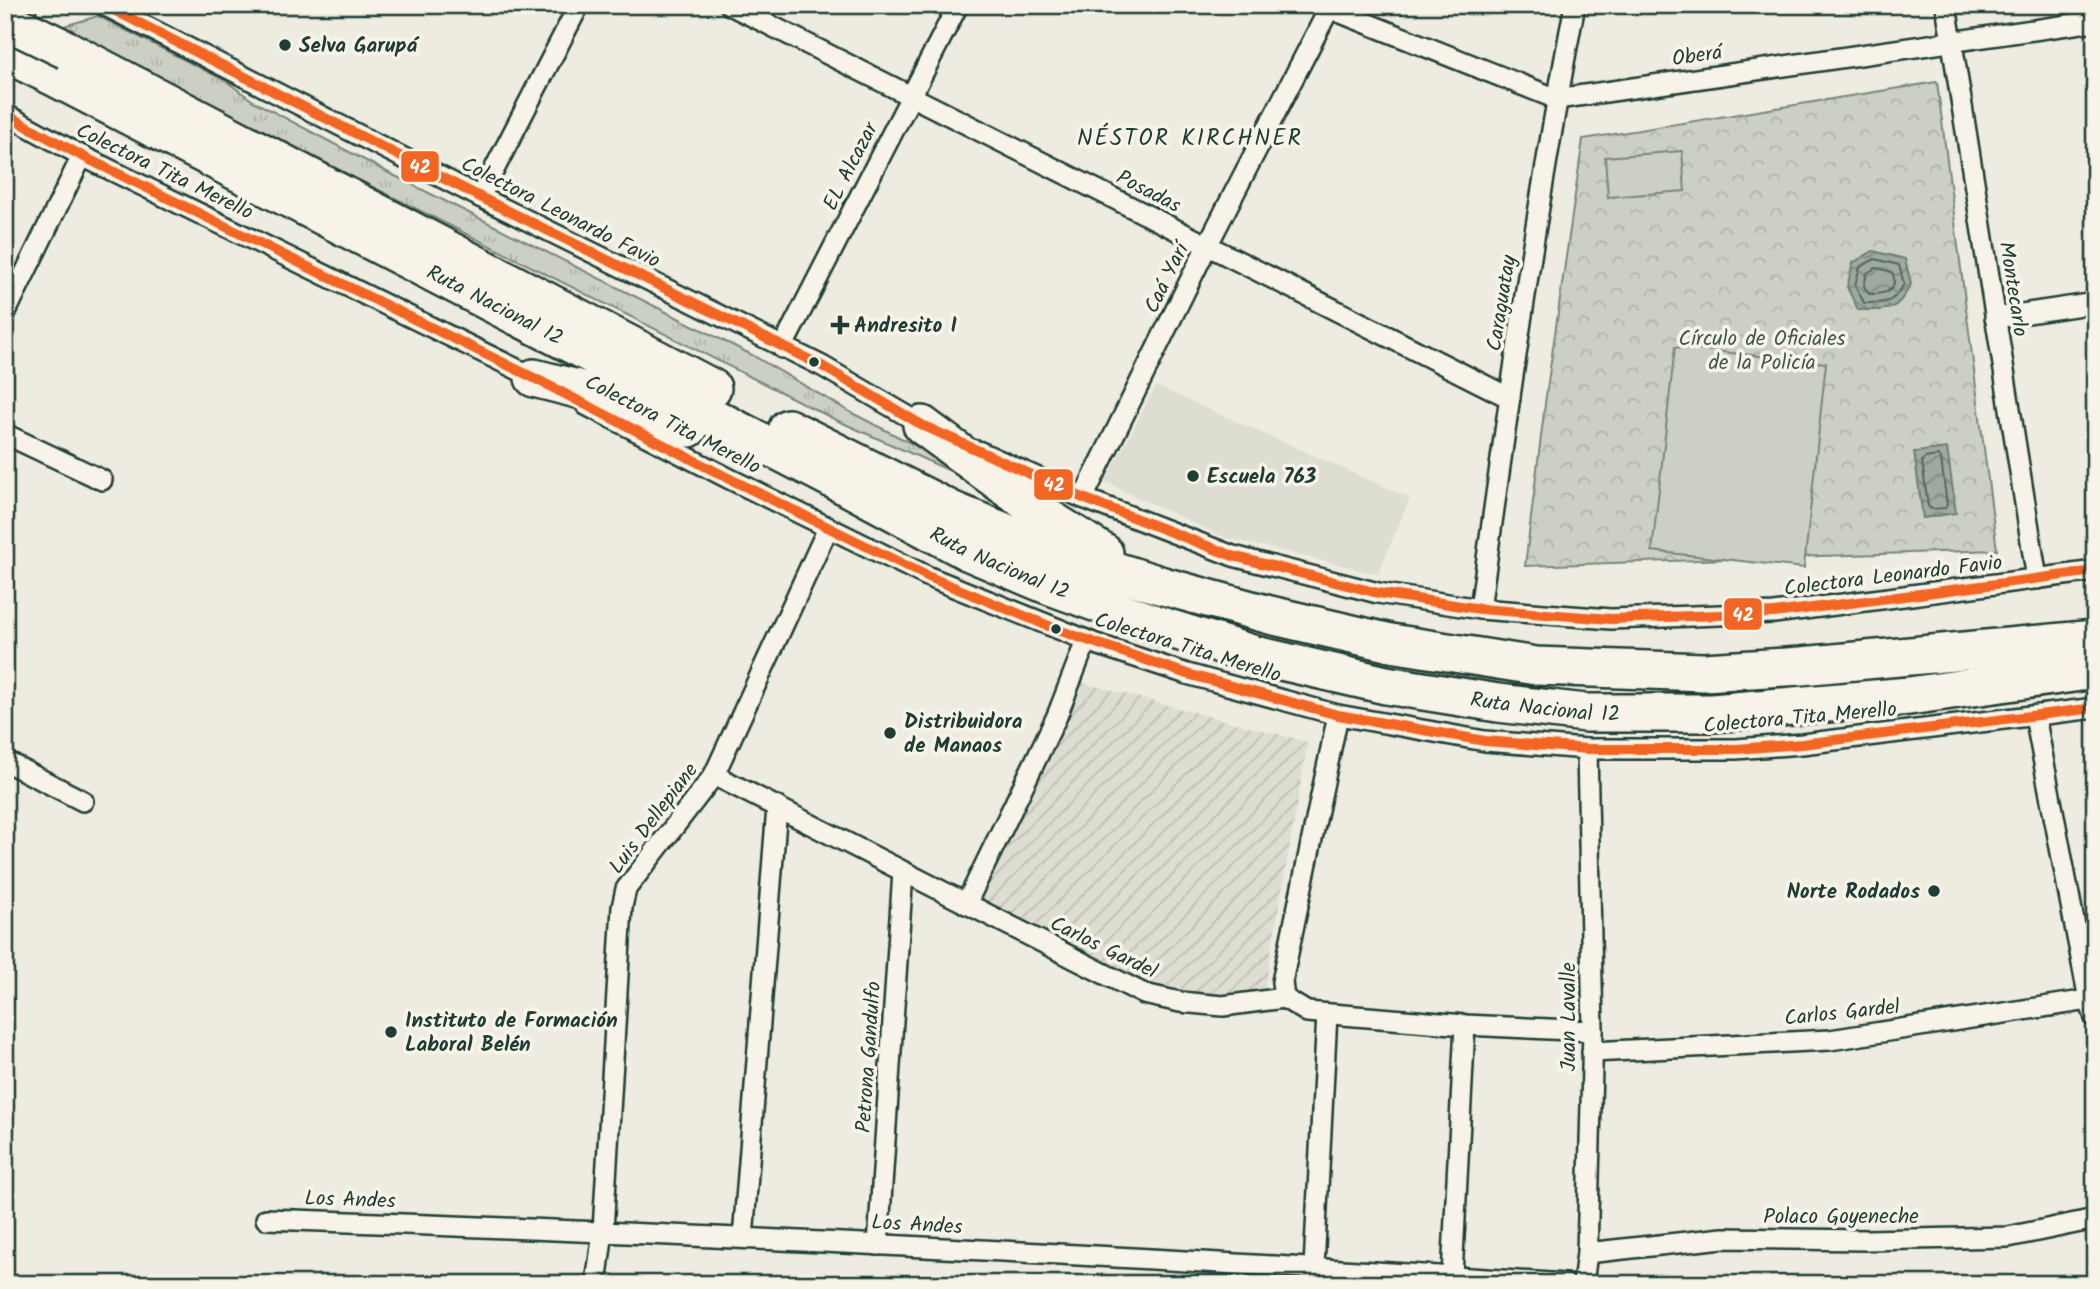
<svg xmlns="http://www.w3.org/2000/svg" width="2100" height="1289" viewBox="0 0 2100 1289" font-family="Kalam,sans-serif">
<defs>
<pattern id="industrial-furrows" width="10" height="10" patternUnits="userSpaceOnUse" patternTransform="scale(1.75)"><rect width="10" height="10" fill="#ddddd2"/><path d="M-1 1l2-2M0 10L10 0M9 11l2-2" fill="none" stroke="#bdbfb5"/></pattern>
<pattern id="grass-tufts" width="24" height="20" patternUnits="userSpaceOnUse" patternTransform="scale(1.75)"><rect width="24" height="20" fill="#cccfc4"/><path d="M3 7l-1-3M5 7V3M7 7l1-3M15 17l-1-3M17 17v-4M19 17l1-3" fill="none" stroke="#afb3a9"/></pattern>
<pattern id="forest-crowns" width="20" height="18" patternUnits="userSpaceOnUse" patternTransform="scale(1.75)"><rect width="20" height="18" fill="#cccfc4"/><path d="M2 6a3 3 0 1 1 6 0M12 15a3 3 0 1 1 6 0" fill="none" stroke="#afb3a9"/></pattern>
<pattern id="water-waves" width="16" height="10" patternUnits="userSpaceOnUse" patternTransform="scale(1.75)"><rect width="16" height="10" fill="#9fa99f"/><path d="M0 5q4-4 8 0t8 0" fill="none" stroke="#818b82"/></pattern>
</defs>
<rect width="100%" height="100%" fill="#eeece1"/>
<filter id="ink" filterUnits="userSpaceOnUse"><feTurbulence type="fractalNoise" baseFrequency=".0143" numOctaves="2"/><feDisplacementMap in="SourceGraphic" scale="14" xChannelSelector="R" yChannelSelector="G"/><feConvolveMatrix kernelMatrix="1 2 1 2 8 2 1 2 1" color-interpolation-filters="sRGB"/></filter>
<g filter="url(#ink)">
<polygon fill="#ddddd2" points="1156,386 1410,498 1378,574 1223,537 1105,482"/>
<polygon fill="url(#industrial-furrows)" points="1061,677 1308,742 1262,1004 1156,987 960,892"/>
<polygon fill="url(#grass-tufts)" stroke="#76867c" stroke-width="2" points="98,16 226,81 253,101 387,172 752,355 852,413 973,475 1004,495 834,419 57,28"/>
<polygon fill="url(#forest-crowns)" stroke="#76867c" stroke-width="2" points="1937,82 1997,550 1525,566 1546,396 1583,139"/>
<g fill="#cccfc4" stroke="#76867c" stroke-width="2">
<polygon points="1682,151 1685,191 1608,197 1605,157"/>
<polygon points="1675,347 1826,363 1804,568 1652,551"/>
</g>
<g fill="url(#water-waves)" stroke="#6c7e74" stroke-width="2">
<path d="M1873,251L1905,259L1911,284C1896,313 1889,310 1858,310L1847,287L1853,263Z"/>
<polygon points="1947,448 1956,513 1923,518 1914,452"/>
</g>
<g fill="none" stroke-linecap="round" stroke-linejoin="round">
<g stroke="#52685f" stroke-width="2">
<path d="M1875,259L1899,265L1904,284C1893,304 1886,303 1864,303L1855,285L1860,267Z"/>
<path d="M1876,268C1880,269 1889,270 1892,273C1894,275 1894,277 1894,279C1895,294 1880,294 1869,294L1864,286L1867,273Z"/>
<polygon points="1938,456 1941,459 1947,505 1945,508 1931,509 1928,506 1922,461 1925,458"/>
</g>
<defs>
<g id="street">
<polyline points="104,5 480,197 822,366 928,428"/>
<polyline points="730,5 1510,398"/>
<polyline points="1321,5 1557,99 2095,21"/>
<polyline points="1946,5 2037,579"/>
<polyline points="25,9 27,5"/>
<polyline points="5,114 82,156 541,381"/>
<polyline points="480,197 579,5"/>
<polyline points="5,314 82,156"/>
<polyline points="1995,318 2095,303"/>
<polyline points="782,348 958,5"/>
<polyline points="586,405 730,479 929,577 1096,644 1187,674 1338,715 1485,741 1587,749 1736,749 1802,744 2095,708"/>
<polyline points="5,434 102,480"/>
<polyline points="978,451 1083,498 1233,556 1378,593 1480,609 1611,619 1774,613 2095,571"/>
<polyline points="1083,498 1207,246 1331,5"/>
<path d="M1480,609C1508,407 1536,205 1575,5"/>
<polyline points="2035,716 2089,1000 2095,1018"/>
<polyline points="5,761 83,801"/>
<polyline points="714,775 1144,994 1180,1002 1223,1006 1284,998 1307,1012 1465,1025 1593,1031"/>
<polyline points="966,904 1057,716 1086,641"/>
<polyline points="1284,998 1282,982 1338,715"/>
<polyline points="1592,1052 1830,1040 2095,999"/>
<path d="M266,1219C700,1234 1133,1256 1565,1284"/>
<polyline points="743,1238 777,807"/>
<polyline points="878,1245 903,872"/>
<polyline points="1587,1253 1723,1238 1866,1240 2008,1237 2095,1219"/>
<polyline points="1314,1267 1327,1014"/>
<polyline points="1452,1276 1465,1025"/>
<polyline points="596,1284 603,1231 622,907 626,889 714,775 828,528"/>
<polyline points="1583,1284 1587,1253 1593,1031 1587,749"/>
</g>
<g id="highway">
<polyline points="67,50 712,388"/>
<path id="s1" d="M5,53L54,77L852,489L967,551L1045,584L1158,625L1255,655L1386,685L1498,703L1586,713H1712L1909,696L2095,670"/>
<polyline points="534,378 609,397 689,428"/>
<polyline points="922,425 1048,518 1104,553"/>
<polyline points="788,428 953,511 1051,551 1163,586 1270,615 1391,643 1536,666 1704,672 1801,666 2095,639"/>
</g>
</defs>
<use href="#street" stroke="#1f3d34" stroke-width="24"/>
<use href="#highway" stroke="#1f3d34" stroke-width="42"/>
<use href="#street" stroke="#f7f3e8" stroke-width="19"/>
<use href="#highway" stroke="#f7f3e8" stroke-width="37"/>
<defs>
<polyline id="highway-bridge" points="5,20 67,50"/>
</defs>
<use href="#highway-bridge" stroke="#1f3d34" stroke-width="42" stroke-linecap="butt"/>
<use href="#highway-bridge" stroke="#f7f3e8" stroke-width="37"/>
<defs>
<g id="bus-1">
<polyline points="104,5 480,197 822,366 922,425 1083,498 1233,556 1378,593 1480,609 1611,619 1774,613 2095,571"/>
<polyline points="5,114 82,156 534,378 730,479 929,577 1061,631 1187,674 1338,715 1485,741 1587,749 1736,749 1802,744 2095,708"/>
</g>
</defs>
<use href="#bus-1" stroke="#f7f3e8" stroke-width="16"/>
<use href="#bus-1" stroke="#f26522" stroke-width="10"/>
</g>
</g>
<g fill="#1f3d34" stroke="#f7f3e8" stroke-width="2.5">
<circle cx="285" cy="45" r="7"/>
<path d="M836.5 314.5h7v7h7v7h-7v7h-7v-7h-7v-7h7z"/>
<circle cx="814" cy="362" r="6"/>
<circle cx="1193" cy="476" r="7"/>
<circle cx="1056" cy="629" r="6"/>
<circle cx="890" cy="733" r="7"/>
<circle cx="1934" cy="891" r="7"/>
<circle cx="391" cy="1032" r="7"/>
</g>
<g text-anchor="middle" stroke-width="7" stroke-linejoin="round" paint-order="stroke">
<g font-size="21" font-weight="bold" fill="#1f3d34" stroke="#f7f3e8" text-anchor="start">
<text x="299" y="52">Selva Garupá</text>
<text x="854" y="332">Andresito I</text>
<text x="1207" y="483">Escuela 763</text>
<text x="904" y="728">Distribuidora<tspan x="904" dy="24">de Manaos</tspan></text>
<text x="1920" y="898" text-anchor="end">Norte Rodados</text>
<text x="405" y="1027">Instituto de Formación<tspan x="405" dy="24">Laboral Belén</tspan></text>
</g>
<g font-size="21" fill="#1f3d34" stroke="#f7f3e8">
<text transform="translate(1697 55) rotate(-8)" y="7">Oberá</text>
<text transform="translate(850 166) rotate(-63)" y="7">EL Alcazar</text>
<text transform="translate(165 171) rotate(26)" y="7">Colectora Tita Merello</text>
<text transform="translate(1149 191) rotate(27)" y="7">Posadas</text>
<text transform="translate(561 212) rotate(27)" y="7">Colectora Leonardo Favio</text>
<text transform="translate(1166 278) rotate(-64)" y="7">Caá Yarí</text>
<text transform="translate(2014 289) rotate(81)" y="7">Montecarlo</text>
<text transform="translate(1501 303) rotate(-81)" y="7">Caraguatay</text>
<text dy="7" stroke="none"><textPath href="#s1" startOffset="551">Ruta Nacional 12</textPath></text>
<text transform="translate(673 424) rotate(27)" y="7">Colectora Tita Merello</text>
<text dy="7" stroke="none"><textPath href="#s1" startOffset="1118">Ruta Nacional 12</textPath></text>
<text transform="translate(1893 575) rotate(-7)" y="7">Colectora Leonardo Favio</text>
<text transform="translate(1188 647) rotate(17)" y="7">Colectora Tita Merello</text>
<text dy="7" stroke="none"><textPath href="#s1" startOffset="1685">Ruta Nacional 12</textPath></text>
<text transform="translate(1800 717) rotate(-5)" y="7">Colectora Tita Merello</text>
<text transform="translate(653 818) rotate(-53)" y="7">Luis Dellepiane</text>
<text transform="translate(1104 947) rotate(26)" y="7">Carlos Gardel</text>
<text transform="translate(1842 1012) rotate(-6)" y="7">Carlos Gardel</text>
<text transform="translate(1568 1017) rotate(-90)" y="7">Juan Lavalle</text>
<text transform="translate(868 1057) rotate(-86)" y="7">Petrona Gandulfo</text>
<text transform="translate(350 1199) rotate(2)" y="7">Los Andes</text>
<text x="1841" y="1223">Polaco Goyeneche</text>
<text transform="translate(917 1224) rotate(3)" y="7">Los Andes</text>
</g>
<g font-size="21" fill="#425a51" stroke="#f7f3e8">
<text x="1762" y="345">Círculo de Oficiales<tspan x="1762" dy="24">de la Policía</tspan></text>
</g>
<g font-size="23" letter-spacing="2" fill="#1f3d34" stroke="#f7f3e8">
<text x="1190" y="145">NÉSTOR KIRCHNER</text>
</g>
</g>
<g stroke="#f7f3e8" stroke-width="2.5">
<rect x="400" y="150" width="40" height="33" rx="7" fill="#f26522"/>
<rect x="1033" y="468" width="41" height="33" rx="7" fill="#f26522"/>
<rect x="1723" y="597" width="40" height="34" rx="7" fill="#f26522"/>
</g>
<g font-size="19" text-anchor="middle" font-weight="bold" fill="#fff">
<text x="420" y="173">42</text>
<text x="1054" y="491">42</text>
<text x="1743" y="621">42</text>
</g>
<rect width="2100" height="1289" fill="none" stroke="#f7f3e8" stroke-width="28"/>
<rect x="14" y="14" width="2072" height="1261" fill="none" stroke="#1f3d34" stroke-width="2.5" filter="url(#ink)"/>
</svg>
